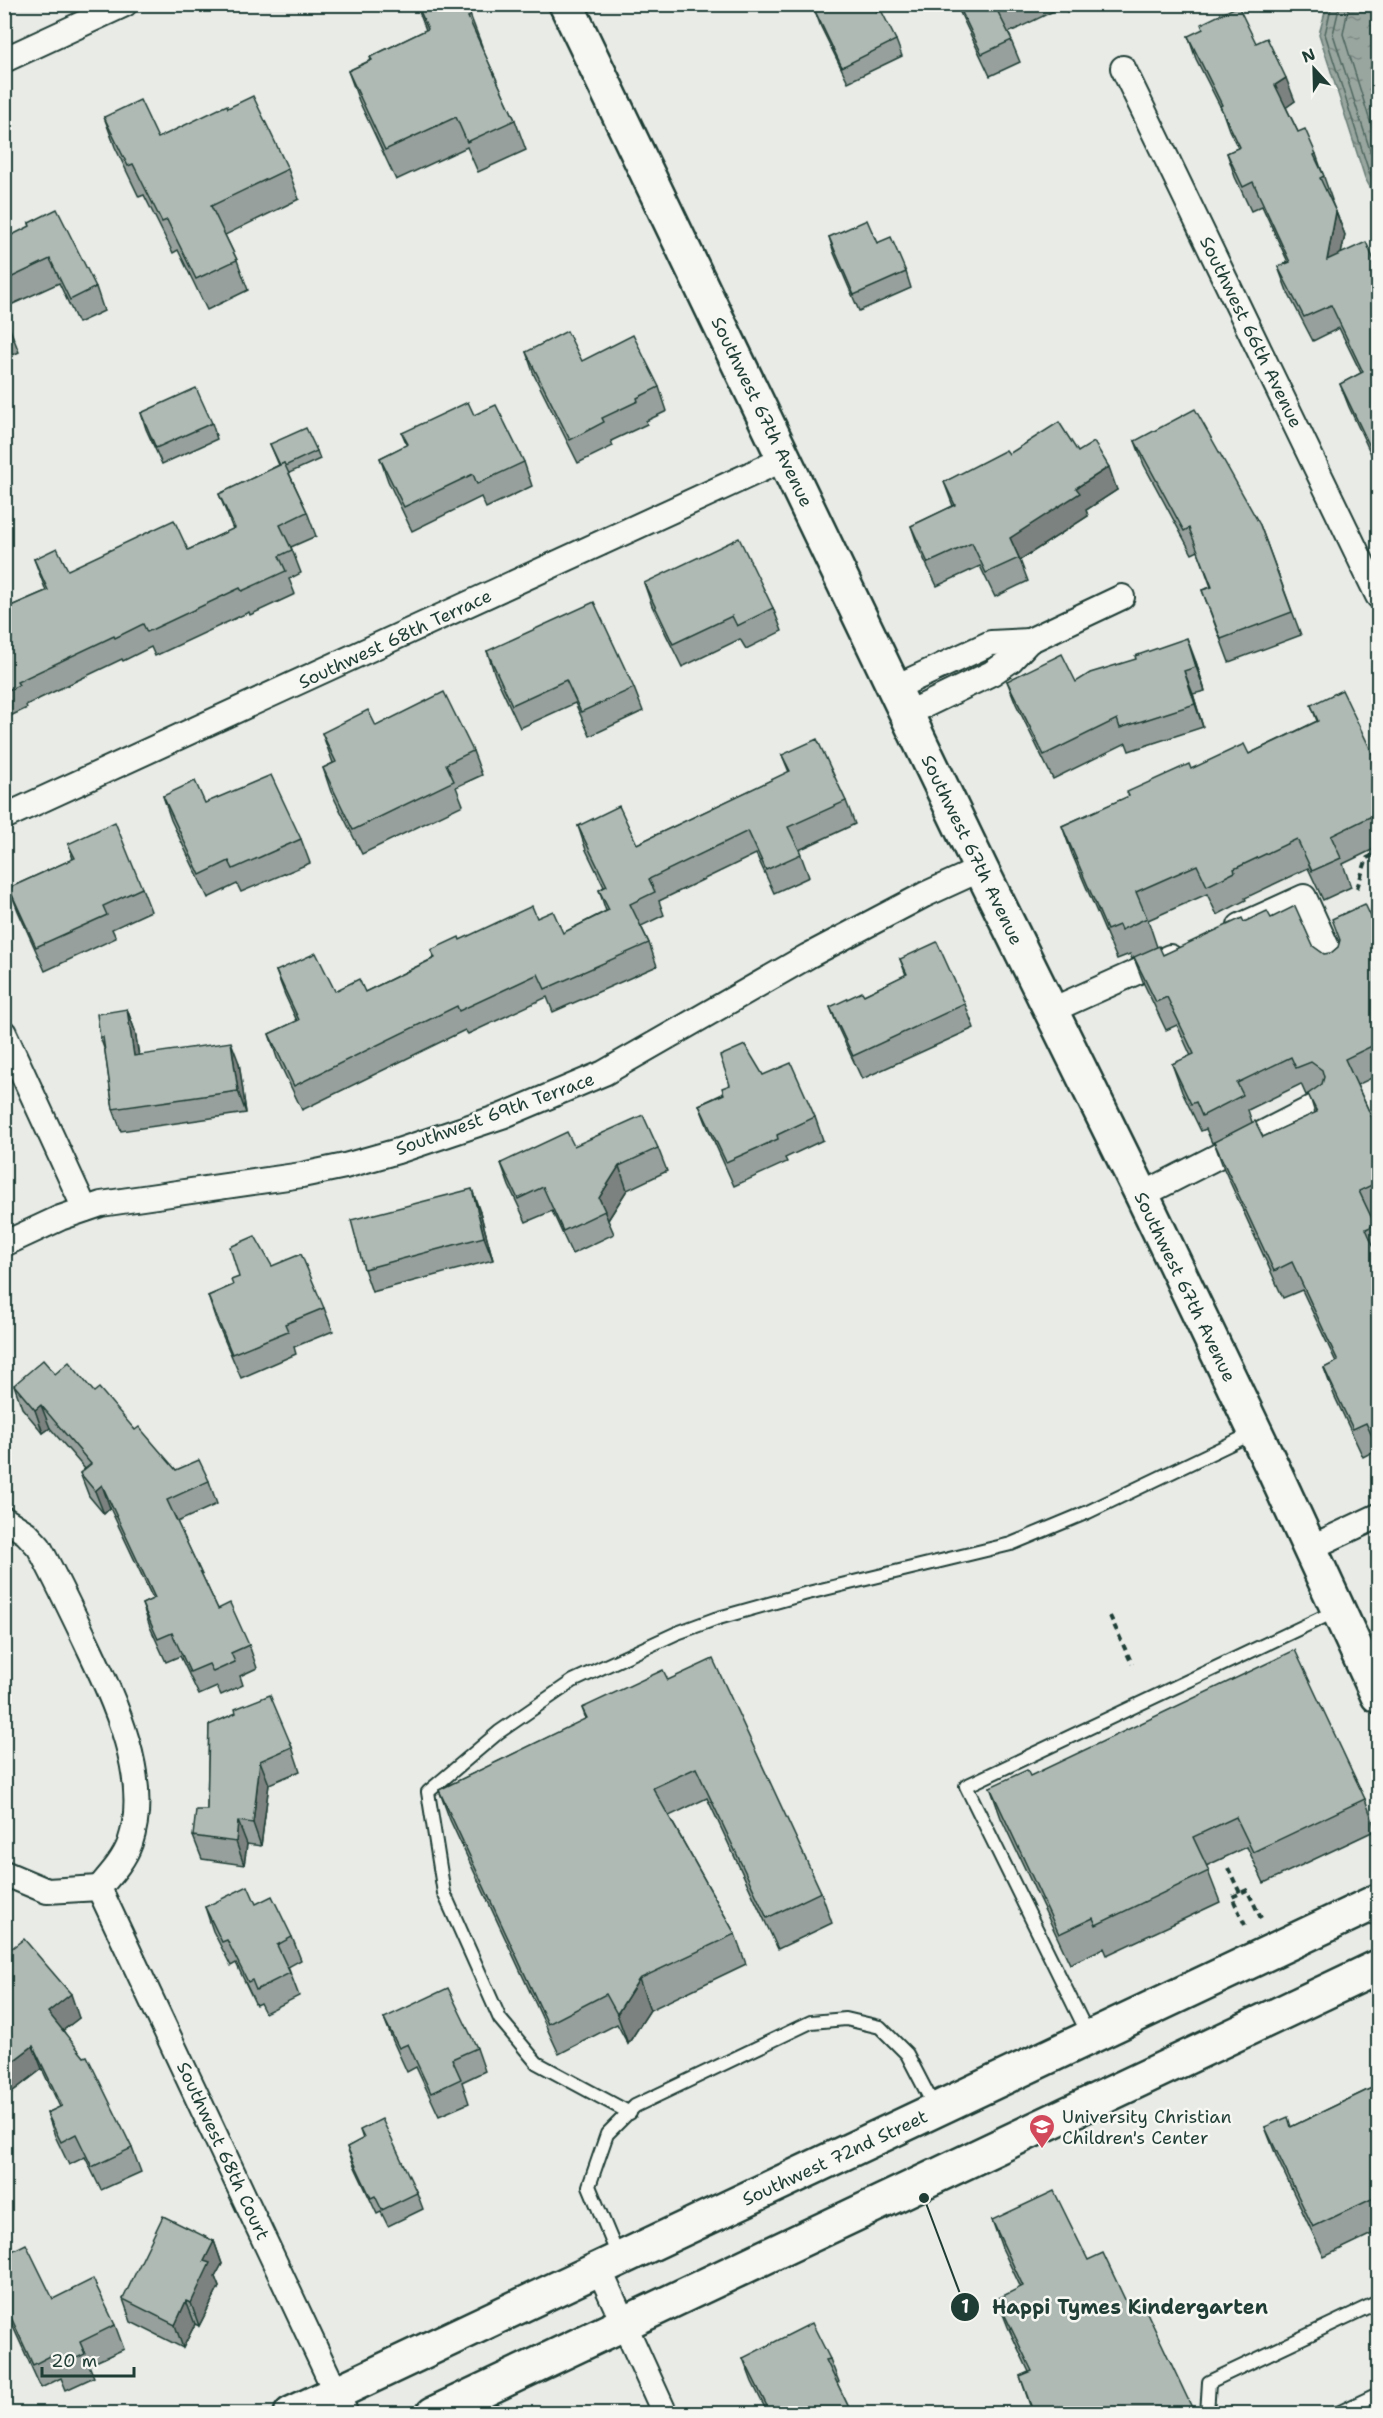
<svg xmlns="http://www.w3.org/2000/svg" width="1383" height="2418" viewBox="0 0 1383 2418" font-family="'Shantell Sans',sans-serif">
<defs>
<pattern id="water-ripples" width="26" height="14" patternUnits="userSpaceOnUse" patternTransform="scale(1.5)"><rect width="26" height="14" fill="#99a6a0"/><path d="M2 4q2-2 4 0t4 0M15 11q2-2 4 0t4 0" fill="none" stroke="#7c8883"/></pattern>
</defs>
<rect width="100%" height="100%" fill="#e9ebe7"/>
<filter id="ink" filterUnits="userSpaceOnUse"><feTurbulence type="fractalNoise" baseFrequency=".0167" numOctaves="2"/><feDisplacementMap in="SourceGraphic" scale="12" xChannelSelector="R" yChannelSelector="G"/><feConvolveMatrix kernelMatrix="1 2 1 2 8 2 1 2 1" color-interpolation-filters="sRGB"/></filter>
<g filter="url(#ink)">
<polygon fill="url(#water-ripples)" stroke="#687c75" stroke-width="1.5" points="1327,5 1378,5 1378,202 1365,178 1319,34"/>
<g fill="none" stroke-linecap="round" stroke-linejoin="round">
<g stroke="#50675f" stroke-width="1.5">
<polyline points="1332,4 1325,34 1370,175 1378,190"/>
<polyline points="1340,4 1333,34 1378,175"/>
<polyline points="1349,4 1343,34 1378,147"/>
</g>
<defs>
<g id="service">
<polyline points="1089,2036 966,1786 1336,1611"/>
<polyline points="630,2113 537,2063 500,2019 444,1893 428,1792 499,1732 573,1681 677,1633 715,1619 804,1594 1011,1544 1088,1512 1253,1433"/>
<polyline points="619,2258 589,2186 607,2134 635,2106 811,2022 846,2019 880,2027 907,2054 935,2108"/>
<polyline points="1207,2414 1209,2382 1378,2302"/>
<polyline points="1336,2414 1378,2394"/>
</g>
<g id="minor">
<polyline points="4,60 125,4"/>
<polyline points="1123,68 1378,596"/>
<polyline points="894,688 991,643 1029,641"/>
<polyline points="907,714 992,673 1011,660 1029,641 1122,597"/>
<polyline points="4,817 784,459"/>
<polyline points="1240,926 1304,897 1336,967"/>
<polyline points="1050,1011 1170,957"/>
<polyline points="4,1033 85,1209"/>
<polyline points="1142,1195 1320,1104"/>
<polyline points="4,1244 60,1218 101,1204 302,1175 345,1166 398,1151 502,1116 604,1073 808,956 924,895 981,869"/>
<path d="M4,1519L26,1533L39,1547C54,1575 68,1604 82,1633C110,1692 153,1776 130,1843C124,1860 111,1874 99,1888L346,2414"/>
<polyline points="1310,1548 1378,1516"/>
<polyline points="4,1873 47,1891 99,1888"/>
<polyline points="599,2269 665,2414"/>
</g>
<g id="secondary">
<polyline points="566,4 981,869 1142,1195 1276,1475 1378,1696"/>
<polyline points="291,2414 1378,1901"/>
<polyline points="433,2414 1378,1967"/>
</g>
</defs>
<use href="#service" stroke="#1f3d34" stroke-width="16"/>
<use href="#minor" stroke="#1f3d34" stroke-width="28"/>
<use href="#secondary" stroke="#1f3d34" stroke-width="38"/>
<g stroke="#1f3d34" stroke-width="4" stroke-dasharray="6 4.5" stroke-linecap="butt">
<polyline points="1357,888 1367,858 1378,853"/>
<polyline points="1110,1616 1132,1664"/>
<polyline points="1228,1868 1240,1893"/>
<polyline points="1245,1925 1232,1897 1247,1890 1261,1918"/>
</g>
<use href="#service" stroke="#f6f6f2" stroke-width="12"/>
<use href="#minor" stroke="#f6f6f2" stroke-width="24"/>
<use href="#secondary" stroke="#f6f6f2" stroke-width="33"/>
</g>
<g fill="#97a09c" stroke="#1f3d34" stroke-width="1.5" fill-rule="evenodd">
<polygon points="416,4 466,4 482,46 481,46 515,120 526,150 478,172 467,147 396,180 359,101 348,71 371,60 370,57 426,30"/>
<polygon points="956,4 1083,4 1067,12 1064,6 1008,33 1020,62 990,76"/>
<polygon points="815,11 877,12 896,40 902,56 848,82 821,27"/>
<polygon points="1188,36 1256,43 1295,101 1286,107 1298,132 1316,154 1332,200 1331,200 1336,212 1345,235 1341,253 1378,269 1378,469 1349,407 1340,384 1361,373 1339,328 1313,341 1287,291 1278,267 1288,262 1262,206 1251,211 1235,177 1227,153 1238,148 1229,130 1222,110 1196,59"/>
<polygon points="228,108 288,169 299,199 225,235 237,260 248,290 207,310 178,250 173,253 144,195 139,197 115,147 104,117 158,138"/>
<polygon points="29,223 96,287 104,311 78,323 59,283 4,308 4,239 30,227"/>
<polygon points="829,237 877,243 906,272 911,288 859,311 834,253"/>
<polygon points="4,316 10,329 19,352 4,359"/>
<polygon points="526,352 582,361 659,387 667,411 646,421 647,424 611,441 613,446 578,463 534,375"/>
<polygon points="141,413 212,423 217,439 162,464 146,429"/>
<polygon points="474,415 524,462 532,486 486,508 481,497 412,531 388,481 380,458 407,445 402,433"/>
<polygon points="1135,441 1260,525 1301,635 1229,662 1202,590 1211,587 1198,551 1192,554 1144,465"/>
<polygon points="270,444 317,451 320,459 289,473 307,512 316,536 291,547 301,573 289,579 295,594 250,615 249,612 155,656 151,647 123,661 122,659 26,705 27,708 4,719 4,609 46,591 34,559 68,570 188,550 233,529 219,494 279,465"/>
<polygon points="1078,452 1117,490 1086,510 1088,516 1020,560 1028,581 995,597 980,566 937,586 919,549 911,526 953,506 944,482 1009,454"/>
<polygon points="644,583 773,608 782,631 746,649 740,639 682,667 652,606"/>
<polygon points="487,651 634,688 643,711 590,736 575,703 520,728 495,675"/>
<polygon points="1196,662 1205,691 1193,694 1203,727 1129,751 1126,743 1053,779 1016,704 1007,681 1076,682"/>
<path d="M1311,705L1378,765V847L1343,864L1351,887L1323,900L1308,868L1245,898L1246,900L1217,915L1207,894L1148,920L1157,947L1163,955L1244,922L1271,918L1324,954L1331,953L1372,919L1378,915V1075L1357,1085L1378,1131V1214L1371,1217L1378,1235V1455L1376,1450L1363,1457L1334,1395L1324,1368L1336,1362L1302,1290L1283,1298L1224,1169L1214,1142L1212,1143L1206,1129L1201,1131L1182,1092L1172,1064L1191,1056L1177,1025L1166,1030L1144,984L1134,958L1132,959L1130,954L1117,959L1072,854L1062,826L1191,769L1249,754L1317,721ZM1301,1084L1306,1095L1309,1094L1315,1113L1263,1137L1252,1122L1248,1110Z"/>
<polygon points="376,726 473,751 482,775 456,787 463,805 362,854 331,792 323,768 333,763 322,733"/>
<polygon points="782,755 846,801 855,824 799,850 809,877 774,893 756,854 659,901 664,915 641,926 649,943 657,966 553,1012 547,997 468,1034 465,1030 302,1110 277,1058 269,1034 297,1021 285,995 276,971 335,991 365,992 434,958 431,950 460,940 537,918 563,933 606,911 599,890 604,887 586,850 578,826 637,844 789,772"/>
<polygon points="163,796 205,803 301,839 310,863 241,892 237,884 208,898 171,820"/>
<polygon points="68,844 142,888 151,911 112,929 116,938 45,971 18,911 9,888 73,859"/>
<polygon points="900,959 965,1004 974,1028 862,1079 839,1030 830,1007 864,995 906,975"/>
<polygon points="127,1009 135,1031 139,1055 239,1063 246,1113 121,1131 113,1109 105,1051 100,1037"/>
<polygon points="763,1075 815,1117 823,1140 785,1158 787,1162 734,1186 708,1128 699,1105"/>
<polygon points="574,1146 658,1148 667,1171 627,1190 608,1220 614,1234 572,1254 552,1211 526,1222 509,1186 501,1163"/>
<polygon points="480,1212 493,1260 372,1292 364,1269"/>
<polygon points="272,1266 324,1308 333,1331 294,1347 296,1354 241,1378 216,1320 208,1296 233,1286 239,1277"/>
<polygon points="55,1374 94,1392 135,1430 176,1470 209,1481 217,1504 177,1522 218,1609 249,1645 257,1668 240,1676 243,1685 221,1695 217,1687 199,1695 180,1656 166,1662 150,1627 142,1604 153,1599 110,1508 104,1514 89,1496 80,1473 85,1469 50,1428 43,1433 22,1408 14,1385"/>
<polygon points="668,1680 821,1892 832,1923 778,1949 707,1798 669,1816 735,1934 746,1964 650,2010 628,2044 617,2024 559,2054 450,1820 439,1790 586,1719 582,1708"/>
<polygon points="209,1725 292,1747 300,1771 269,1784 261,1846 247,1844 244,1865 202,1859 193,1836 207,1810"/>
<polygon points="1030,1776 1365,1799 1376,1830 1264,1883 1247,1847 1206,1866 1220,1902 1107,1955 1104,1948 1070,1964 1001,1818 990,1787"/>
<polygon points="256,1904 292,1937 301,1960 288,1967 299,1996 265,2013 260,2003 256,2005 236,1963 231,1966 213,1931 205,1907"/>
<polygon points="4,1954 79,2018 63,2030 132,2148 141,2172 101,2190 85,2157 69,2165 55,2136 47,2113 60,2107 42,2069 4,2098"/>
<polygon points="384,2018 477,2048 485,2071 462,2082 469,2103 439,2116 416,2067 407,2072 393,2041"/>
<polygon points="1378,2085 1378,2231 1324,2257 1277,2158 1265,2127 1291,2127"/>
<polygon points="360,2130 417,2193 423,2209 388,2226 381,2212 377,2214 353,2163 347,2147 363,2139"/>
<polygon points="992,2220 1088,2260 1129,2308 1195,2414 1033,2414 1020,2376 1029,2372 1008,2327 997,2299 1021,2288 1002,2248"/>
<polygon points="214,2241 222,2264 215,2277 219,2287 199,2326 195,2324 183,2348 131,2322 123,2299"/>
<polygon points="4,2255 53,2299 115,2325 124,2349 89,2365 94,2377 66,2390 61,2378 41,2388 4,2307"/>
<polygon points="743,2358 830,2359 839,2382 837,2383 852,2414 768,2414 752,2382"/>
</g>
<g fill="#7b827f" stroke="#1f3d34" stroke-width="1.5">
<polygon points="1286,78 1295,101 1284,109 1275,85"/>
<polygon points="1336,212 1345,235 1335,283 1327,260"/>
<polygon points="1109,467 1117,490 1086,510 1088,516 1020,560 1010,538 1076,488"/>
<polygon points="1187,638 1196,662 1205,691 1196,667"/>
<polygon points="1184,671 1193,694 1203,727 1195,704"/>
<polygon points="127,1009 135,1031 142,1078 134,1056"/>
<polygon points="231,1042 239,1063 246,1113 238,1091"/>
<polygon points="619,1166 627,1190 608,1220 599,1198"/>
<polygon points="472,1189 480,1212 493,1260 484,1237"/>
<polygon points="41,1405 50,1428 43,1433 35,1410"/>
<polygon points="102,1485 110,1508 104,1514 95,1491"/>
<polygon points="260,1761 269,1784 261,1846 253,1823"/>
<polygon points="238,1821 247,1844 244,1865 236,1842"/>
<polygon points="639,1979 650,2010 628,2044 617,2014"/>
<polygon points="71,1994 79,2018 57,2035 48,2012"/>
<polygon points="33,2046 42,2069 4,2098 4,2068"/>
<polygon points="214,2241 222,2264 215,2277 219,2287 199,2326 191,2303 204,2261"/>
<polygon points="186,2301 195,2324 183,2348 175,2325"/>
</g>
<g fill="#b0bab5" stroke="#1f3d34" stroke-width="1.5">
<polygon points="417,4 466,4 471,16 468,17 515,120 467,142 456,117 385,150 348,71 372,60 370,57 428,29"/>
<polygon points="828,4 873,4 877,12 881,10 896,40 842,67 815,11"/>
<polygon points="958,4 1013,4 998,12 1012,40 982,54"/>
<polygon points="1238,6 1256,43 1267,38 1286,78 1275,85 1298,132 1305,129 1316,154 1314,155 1324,176 1320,178 1336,212 1327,260 1366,242 1378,269 1378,463 1340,384 1363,372 1331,305 1304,317 1278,267 1290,262 1253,182 1243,187 1227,153 1240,147 1220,106 1222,105 1188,36 1203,29 1201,24"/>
<polygon points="253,96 288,169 211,206 237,260 196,279 167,220 162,222 133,164 128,166 104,117 140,100 158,138 227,105 228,108"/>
<polygon points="57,209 96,287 70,300 50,259 4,281 4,239 30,226 29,223"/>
<polygon points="867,220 877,243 891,237 906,272 854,295 829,237"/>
<polygon points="4,316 10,329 4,332"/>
<polygon points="567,331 582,361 633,335 659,387 637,398 638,401 602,418 604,422 570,440 526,352"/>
<polygon points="196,388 212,423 156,448 141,413"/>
<polygon points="468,402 474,415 496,405 524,462 477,484 473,474 404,507 380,458 408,444 402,433"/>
<polygon points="1195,409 1260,525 1292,612 1221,639 1202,590 1212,587 1189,528 1184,531 1135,441"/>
<polygon points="1059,422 1078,452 1094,442 1109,467 1076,488 1080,493 1010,538 1019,558 986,573 972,543 928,563 911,526 955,505 944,482 1006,450 1009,454"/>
<polygon points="306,428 317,451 285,466 284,463 280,465 270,444"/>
<polygon points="284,463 307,512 280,525 292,550 279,556 286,571 242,591 240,588 147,632 143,624 115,638 114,636 17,682 19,685 4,692 4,609 48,590 34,559 57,548 68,570 174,520 188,550 235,528 219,494"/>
<polygon points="739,538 773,608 737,626 732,616 673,644 644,583"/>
<polygon points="594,602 634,688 581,712 566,680 512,705 487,651"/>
<polygon points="1187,638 1196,667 1184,671 1195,704 1120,728 1117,719 1044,755 1007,681 1062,654 1076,682 1090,673 1136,659 1135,656"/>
<polygon points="1342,690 1378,765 1378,813 1331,836 1341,858 1312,871 1297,839 1234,869 1235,872 1207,886 1197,865 1136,892 1147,918 1121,930 1119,925 1107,930 1062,826 1129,796 1127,792 1189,764 1191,769 1244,744 1249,754 1318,721 1311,705"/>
<polygon points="444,692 473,751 446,764 454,781 353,830 323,768 336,762 322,733 368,710 376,726"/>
<polygon points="817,739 846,801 788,827 801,854 766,870 748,831 649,879 655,892 630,904 649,943 545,989 538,974 459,1011 457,1006 294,1086 269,1034 299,1020 276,971 316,953 335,991 359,979 365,992 435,958 431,950 459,937 460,940 532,906 537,918 553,911 563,933 609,910 599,890 607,886 578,826 619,806 637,844 790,771 782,755"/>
<polygon points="271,775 301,839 233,869 229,861 200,875 163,796 195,781 205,803"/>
<polygon points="115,822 142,888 103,906 107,915 36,947 9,888 75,858 68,844"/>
<polygon points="1365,904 1372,919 1378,915 1378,1043 1345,1059 1378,1131 1378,1182 1359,1191 1375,1225 1366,1229 1378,1256 1378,1449 1366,1423 1353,1429 1324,1368 1338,1361 1292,1262 1274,1271 1214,1142 1255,1121 1263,1137 1317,1112 1308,1094 1322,1084 1324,1077 1322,1070 1311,1062 1296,1068 1291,1057 1237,1083 1243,1095 1202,1116 1196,1102 1191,1104 1172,1064 1194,1054 1167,997 1156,1002 1134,957 1159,946 1163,955 1242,918 1244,922 1267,911 1271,918 1295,906 1313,946 1324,954 1331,953 1338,947 1340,940 1332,919"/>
<polygon points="937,942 965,1004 853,1056 830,1007 862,992 864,995 907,974 900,959"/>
<polygon points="127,1009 134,1056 231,1042 238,1091 113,1109 103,1037 100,1037 97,1014"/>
<polygon points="745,1045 763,1075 791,1063 815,1117 777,1135 778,1139 726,1162 699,1105 724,1094 722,1088 730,1085 720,1056"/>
<polygon points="643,1115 658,1148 619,1166 599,1198 605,1211 563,1231 543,1187 518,1199 501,1163 567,1132 574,1146"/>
<polygon points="472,1189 484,1237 364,1269 351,1220"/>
<polygon points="255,1236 272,1266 301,1254 324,1308 285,1324 288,1331 232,1354 208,1296 233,1285 231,1280 239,1277 230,1247"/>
<polygon points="43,1360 55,1374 69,1362 94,1392 99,1388 135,1430 139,1427 176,1470 199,1460 209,1481 167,1500 218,1609 230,1603 249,1645 231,1653 235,1662 213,1672 209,1664 190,1672 172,1633 158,1639 142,1604 155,1598 102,1485 95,1491 80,1473 91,1464 41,1405 35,1410 14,1385"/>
<polygon points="1295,1650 1365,1799 1253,1852 1236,1817 1193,1837 1209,1871 1096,1925 1093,1918 1059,1934 990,1787 1027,1770 1030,1776"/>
<polygon points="713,1659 821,1892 767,1918 696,1768 653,1788 735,1934 639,1979 617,2014 606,1994 548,2024 439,1790 587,1718 582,1708 663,1670 668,1680"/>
<polygon points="270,1695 292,1747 260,1761 253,1823 238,1821 236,1842 193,1836 196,1810 207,1810 209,1725 236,1713 235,1709"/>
<polygon points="248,1886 256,1904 272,1896 292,1937 277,1945 290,1973 256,1990 252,1980 248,1982 227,1940 222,1942 205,1907"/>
<polygon points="24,1939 71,1994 48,2012 84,2057 87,2056 132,2148 92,2167 76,2134 61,2142 47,2113 62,2106 33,2046 4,2068 4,1954"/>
<polygon points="448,1988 477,2048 452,2059 461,2079 431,2093 408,2044 399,2048 384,2018"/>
<polygon points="1378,2085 1378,2196 1313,2227 1265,2127 1288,2117 1291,2127"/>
<polygon points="382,2119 417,2193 382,2210 375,2196 371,2198 347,2147 364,2138 360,2130"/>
<polygon points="1054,2191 1088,2260 1103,2253 1129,2308 1142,2302 1195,2414 1034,2414 1020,2376 1032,2371 997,2299 1023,2286 992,2220"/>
<polygon points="163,2216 214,2241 204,2261 210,2263 191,2303 186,2301 175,2325 123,2299"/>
<polygon points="26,2244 53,2299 93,2279 115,2325 80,2342 85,2354 58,2367 52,2355 33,2365 4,2302 4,2255"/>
<polygon points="812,2323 830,2359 826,2360 852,2414 771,2414 743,2358"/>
</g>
</g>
<defs>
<symbol id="school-pin" viewBox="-11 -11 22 30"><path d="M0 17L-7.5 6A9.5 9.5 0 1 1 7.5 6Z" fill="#d1495b" stroke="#f6f6f2"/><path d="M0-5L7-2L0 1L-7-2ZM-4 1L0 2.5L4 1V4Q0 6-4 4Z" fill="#fff"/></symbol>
</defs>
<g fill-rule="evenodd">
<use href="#school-pin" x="1027" y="2112" width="30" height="40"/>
</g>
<g text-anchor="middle" stroke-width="5" stroke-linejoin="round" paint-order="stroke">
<g font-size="18" fill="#1f3d34" stroke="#f6f6f2">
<text transform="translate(1251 332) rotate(64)" y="6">Southwest 66th Avenue</text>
<text transform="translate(762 412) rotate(64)" y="6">Southwest 67th Avenue</text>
<text transform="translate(395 639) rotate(-25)" y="6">Southwest 68th Terrace</text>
<text transform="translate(972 850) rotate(64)" y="6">Southwest 67th Avenue</text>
<text transform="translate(495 1114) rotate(-20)" y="6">Southwest 69th Terrace</text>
<text transform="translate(1185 1287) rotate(64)" y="6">Southwest 67th Avenue</text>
<text transform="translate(223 2151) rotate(65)" y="6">Southwest 68th Court</text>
<text transform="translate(835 2158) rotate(-25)" y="6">Southwest 72nd Street</text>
</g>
<g font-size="18" fill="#1f3d34" stroke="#f6f6f2" text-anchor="start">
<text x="1062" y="2123">University Christian<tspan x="1062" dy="21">Children's Center</tspan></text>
</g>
</g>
<path fill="none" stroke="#1f3d34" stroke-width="2" d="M924 2198L965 2307"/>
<g fill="#1f3d34" stroke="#f6f6f2" stroke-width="2">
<circle cx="924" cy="2198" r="6"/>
<circle cx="965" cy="2307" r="15"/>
</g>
<g font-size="18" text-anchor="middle" font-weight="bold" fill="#fff">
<text x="965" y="2313">1</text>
</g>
<g font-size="20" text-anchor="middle" font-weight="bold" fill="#1f3d34" stroke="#f6f6f2" stroke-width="5" stroke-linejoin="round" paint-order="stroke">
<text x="1130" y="2314">Happi Tymes Kindergarten</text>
</g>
<rect width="1383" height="2418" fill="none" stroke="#f6f6f2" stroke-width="24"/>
<rect x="12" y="12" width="1359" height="2394" fill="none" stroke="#1f3d34" stroke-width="2" filter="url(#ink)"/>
<g transform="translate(1314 69) rotate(338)" stroke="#f6f6f2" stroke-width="4.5" paint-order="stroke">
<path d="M0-4.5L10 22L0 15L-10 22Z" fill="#1f3d34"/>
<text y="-9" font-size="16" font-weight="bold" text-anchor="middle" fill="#1f3d34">N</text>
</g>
<path d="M42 2367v9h92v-9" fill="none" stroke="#1f3d34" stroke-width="3"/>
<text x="51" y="2367" font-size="18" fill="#1f3d34" stroke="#f6f6f2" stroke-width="4.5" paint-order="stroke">20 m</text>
</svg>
